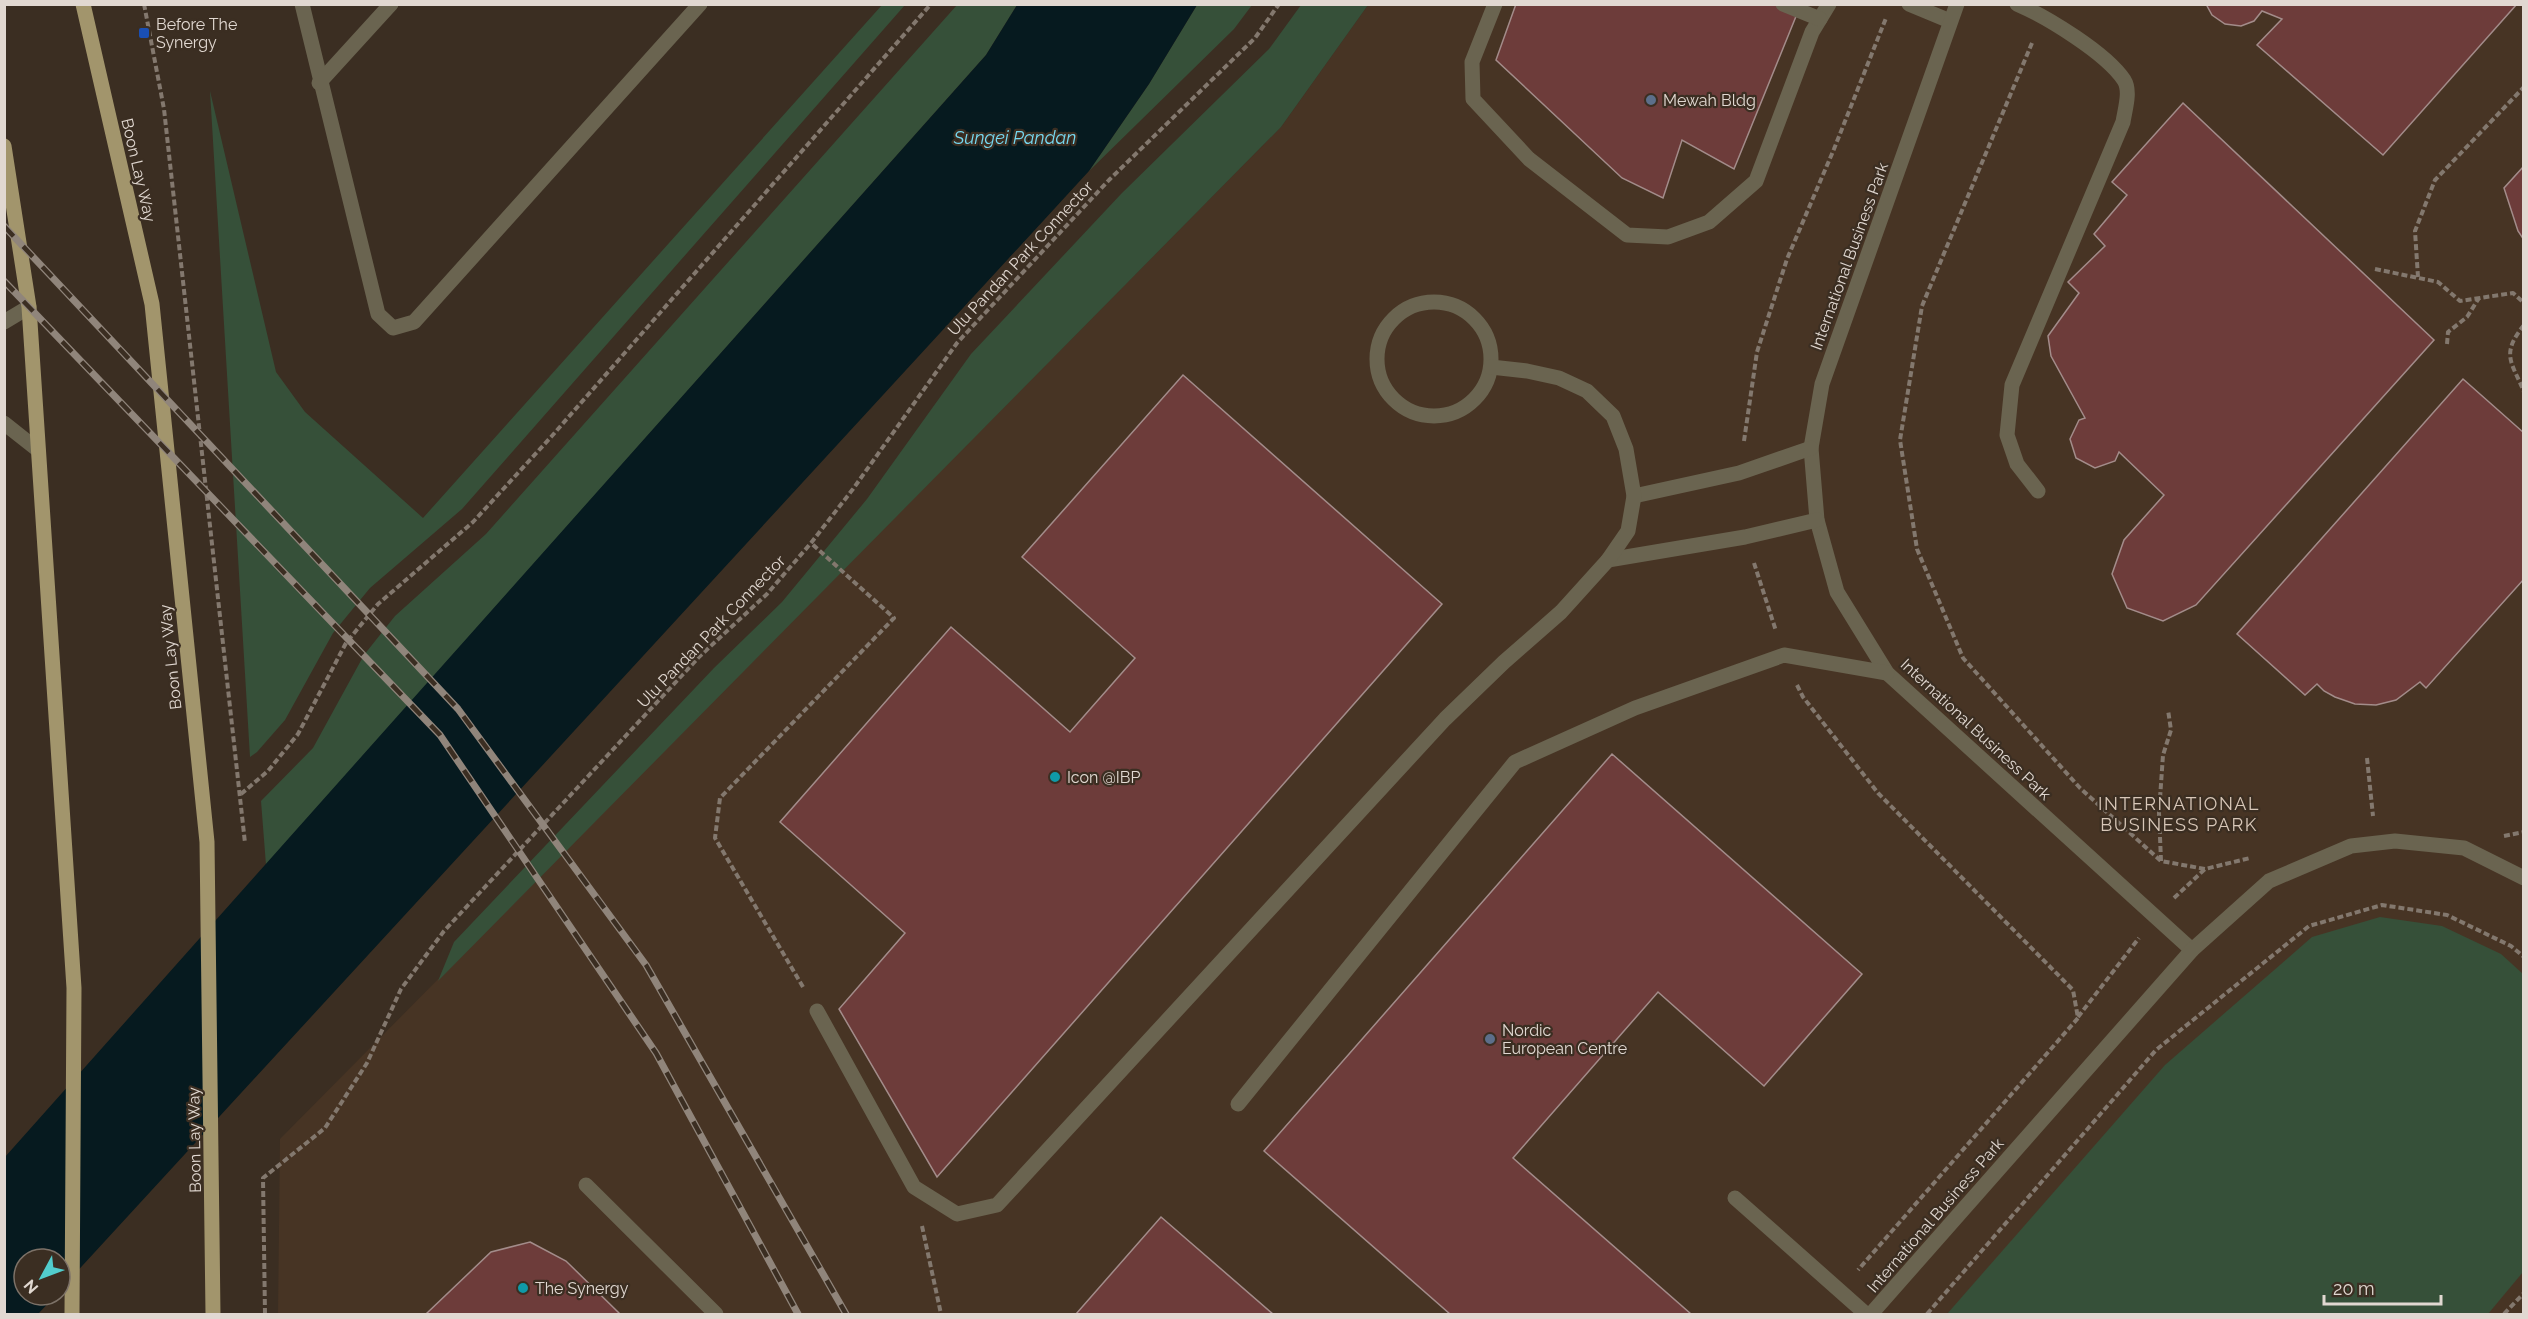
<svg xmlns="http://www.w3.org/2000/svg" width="2528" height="1319" viewBox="0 0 2528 1319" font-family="Raleway,sans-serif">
<rect width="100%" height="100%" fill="#3b2e22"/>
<polygon fill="#473424" points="1368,5 2523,5 2523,1314 278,1314 280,1139 1281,127"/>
<g fill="#365039">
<polygon points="882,5 905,5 462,509 370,588 333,633 285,720 257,752 250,757 210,91 276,372 305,412 423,518"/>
<polygon points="957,5 1017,5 986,55 266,865 261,801 313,748 364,655 395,616 486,534"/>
<polygon points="1197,5 1252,5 1234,29 1089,171 1149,84"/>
<polygon points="1301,5 1368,5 1281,127 438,981 454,942 714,668 782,602 867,499 971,354 1122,193 1269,49"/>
<polygon points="2380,917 2442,926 2501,954 2523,974 2523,1272 2488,1314 1947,1314 2165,1065 2312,937"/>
</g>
<polygon fill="#061a1f" points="1017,5 1197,5 1149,84 1089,171 60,1290 60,1259 24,1259 24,1295 56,1295 38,1314 5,1314 5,1157 986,55"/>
<g fill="#6d3c3a" stroke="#a38c8a" stroke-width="1.5">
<polygon points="1516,4 1801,4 1734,169 1682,140 1663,198 1622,178 1496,60"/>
<polygon points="2206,4 2517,4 2383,155 2257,45 2282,19 2262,11 2254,21 2241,26 2225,24 2212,15"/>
<polygon points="2183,103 2434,340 2196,605 2163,621 2127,608 2112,574 2124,540 2164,495 2119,452 2115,461 2095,468 2076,458 2070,439 2079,420 2085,418 2051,356 2048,336 2079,293 2068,282 2105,246 2094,234 2127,195 2112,182"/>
<polygon points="2524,166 2524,240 2518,231 2504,188"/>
<polygon points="1183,375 1442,604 937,1177 839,1009 905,933 780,822 951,627 1070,732 1135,658 1022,557"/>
<polygon points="2463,379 2524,433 2524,579 2426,688 2420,682 2396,700 2376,705 2355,704 2335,697 2324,691 2317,684 2305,695 2237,634"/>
<polygon points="1612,754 1862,974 1764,1086 1658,992 1513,1158 1691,1314 1450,1314 1264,1151"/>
<polygon points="1161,1217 1273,1314 1076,1314"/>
<polygon points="530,1242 566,1261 620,1314 426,1314 491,1252"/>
</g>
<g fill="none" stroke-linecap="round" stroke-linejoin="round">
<g stroke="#83786e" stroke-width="4" stroke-dasharray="6 3" stroke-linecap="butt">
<polyline points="144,4 164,109 245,843"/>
<polyline points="2032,43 1922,306 1900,440 1917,549 1963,658 2080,788 2161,861 2205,869 2250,858"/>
<polyline points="2375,269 2438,282 2460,301 2513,293 2524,303"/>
<polyline points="2418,277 2415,231 2435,180 2524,87"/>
<path d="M2524,325C2500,355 2512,362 2524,392"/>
<polyline points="2447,344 2448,332 2467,317 2479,298"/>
<polyline points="1744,441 1757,352 1787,259 1834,149 1886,18"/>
<polyline points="1754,563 1776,631"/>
<polyline points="1797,685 1803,697 1878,793 2073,990 2078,1018 1858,1270"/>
<polyline points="2367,758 2373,816"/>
<polyline points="241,794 268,771 298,734 346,643 378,604 473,522 551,437 931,4"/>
<polyline points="2504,836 2524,832"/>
<polyline points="2161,861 2159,813 2163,755 2171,730 2168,710"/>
<polyline points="2174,898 2205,869"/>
<polyline points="803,987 715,838 720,798 894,618 811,543"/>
<polyline points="2078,1017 2139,938"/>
<polyline points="922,1226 941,1314"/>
<polyline points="265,1314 263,1178 325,1128 367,1063 401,989 444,931 700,656 767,594 811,543 853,489 957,343 1109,180 1255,38 1279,4"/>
<polyline points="1927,1314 2156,1050 2309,926 2382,905 2447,915 2511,946 2524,957"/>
<polyline points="2504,1314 2524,1293"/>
</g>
<g stroke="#6a6450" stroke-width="15">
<polyline points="302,4 378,314 393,328 414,322 700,4"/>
<polyline points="1495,4 1472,62 1473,99 1529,159 1627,235 1668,237 1709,222 1756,181 1812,32 1829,4"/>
<polyline points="1783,4 1820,19"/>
<polyline points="1909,4 1950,21"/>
<polyline points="1957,4 1822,384 1811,448 1817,520 1837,592 1887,673 2192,950"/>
<path d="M2017,4C2047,17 2106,53 2124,80C2131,91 2125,109 2123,122L2012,385L2007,435L2017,464L2038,491"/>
<polyline points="319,83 391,4"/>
<circle cx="1434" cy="359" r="57"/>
<polyline points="4,322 29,307"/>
<polyline points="4,423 38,450"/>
<polyline points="1634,496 1739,473 1811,448"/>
<polyline points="1608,560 1745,537 1817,520"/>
<polyline points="817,1011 914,1187 957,1214 997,1205 1445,719 1504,662 1561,612 1608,560 1628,531 1634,496 1626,449 1613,416 1587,391 1559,378 1527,371 1491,367"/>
<polyline points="1238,1104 1515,762 1635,708 1784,655 1887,673"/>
<polyline points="586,1185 716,1314"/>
<polyline points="1735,1198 1866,1314"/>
<polyline points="1871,1314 2192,950 2269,881 2351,846 2395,841 2464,848 2524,878"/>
</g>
<g stroke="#a2956c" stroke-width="15">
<polyline points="83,4 152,304 207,842 213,1314"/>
<polyline points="4,146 29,307 74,988 72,1314"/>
</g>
<defs>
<g id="rail">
<polyline points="4,226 458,709 646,965 846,1314"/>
<polyline points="4,281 440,735 656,1053 798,1314"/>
</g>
</defs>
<use href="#rail" stroke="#90857b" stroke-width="7"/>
<use href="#rail" stroke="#3b2e22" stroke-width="4.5" stroke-dasharray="14" stroke-linecap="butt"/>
</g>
<rect fill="#1a4fb4" stroke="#3b2e22" stroke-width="2" x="138" y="27" width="12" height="12" rx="3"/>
<g fill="#5c6f8a" stroke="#3b2e22" stroke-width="2">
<circle cx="1651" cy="100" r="6"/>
<circle cx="1490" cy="1039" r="6"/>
</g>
<g fill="#0f9aa8" stroke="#3b2e22" stroke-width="2">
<circle cx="1055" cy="777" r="6"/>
<circle cx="523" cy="1288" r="6"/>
</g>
<g text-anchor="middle" stroke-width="4.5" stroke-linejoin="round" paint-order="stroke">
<g font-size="16" fill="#e1d8d1" stroke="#3b2e22" text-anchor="start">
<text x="156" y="30">Before The<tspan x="156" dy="18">Synergy</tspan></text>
<text x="1663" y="106">Mewah Bldg</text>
<text x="1067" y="783">Icon @IBP</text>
<text x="1502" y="1036">Nordic<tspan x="1502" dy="18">European Centre</tspan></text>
<text x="535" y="1294">The Synergy</text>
</g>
<g font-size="16" fill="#e1d8d1" stroke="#3b2e22">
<text transform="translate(139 170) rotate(77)" y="6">Boon Lay Way</text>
<text transform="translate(1849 256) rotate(-70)" y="6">International Business Park</text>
<text transform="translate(1020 258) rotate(-47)" y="6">Ulu Pandan Park Connector</text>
<text transform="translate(711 631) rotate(-46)" y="6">Ulu Pandan Park Connector</text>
<text transform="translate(170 657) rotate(-96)" y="6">Boon Lay Way</text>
<text transform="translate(1976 729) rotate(43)" y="6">International Business Park</text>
<text transform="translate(194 1140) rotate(-91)" y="6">Boon Lay Way</text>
<text transform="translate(1935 1215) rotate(-49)" y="6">International Business Park</text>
</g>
<g font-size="18" font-style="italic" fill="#76d9f2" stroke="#3b2e22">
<text x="1015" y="144">Sungei Pandan</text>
</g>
<g font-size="18" letter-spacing="1.5" fill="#d8c7b8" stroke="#3b2e22">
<text x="2179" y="810">INTERNATIONAL<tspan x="2179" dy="21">BUSINESS PARK</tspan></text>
</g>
</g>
<rect width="2528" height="1319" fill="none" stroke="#e1d8d1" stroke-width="12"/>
<g transform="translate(42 1277) rotate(229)"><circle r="28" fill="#3b2e22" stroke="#7d7268" stroke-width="1.5"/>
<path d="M0-4.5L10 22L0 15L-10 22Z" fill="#52cdcd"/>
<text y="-9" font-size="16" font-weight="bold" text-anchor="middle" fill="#e1d8d1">N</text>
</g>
<path d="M2324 1295v9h117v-9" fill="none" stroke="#e1d8d1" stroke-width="3"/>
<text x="2333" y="1295" font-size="18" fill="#e1d8d1" stroke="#3b2e22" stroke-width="4.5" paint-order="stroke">20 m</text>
</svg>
